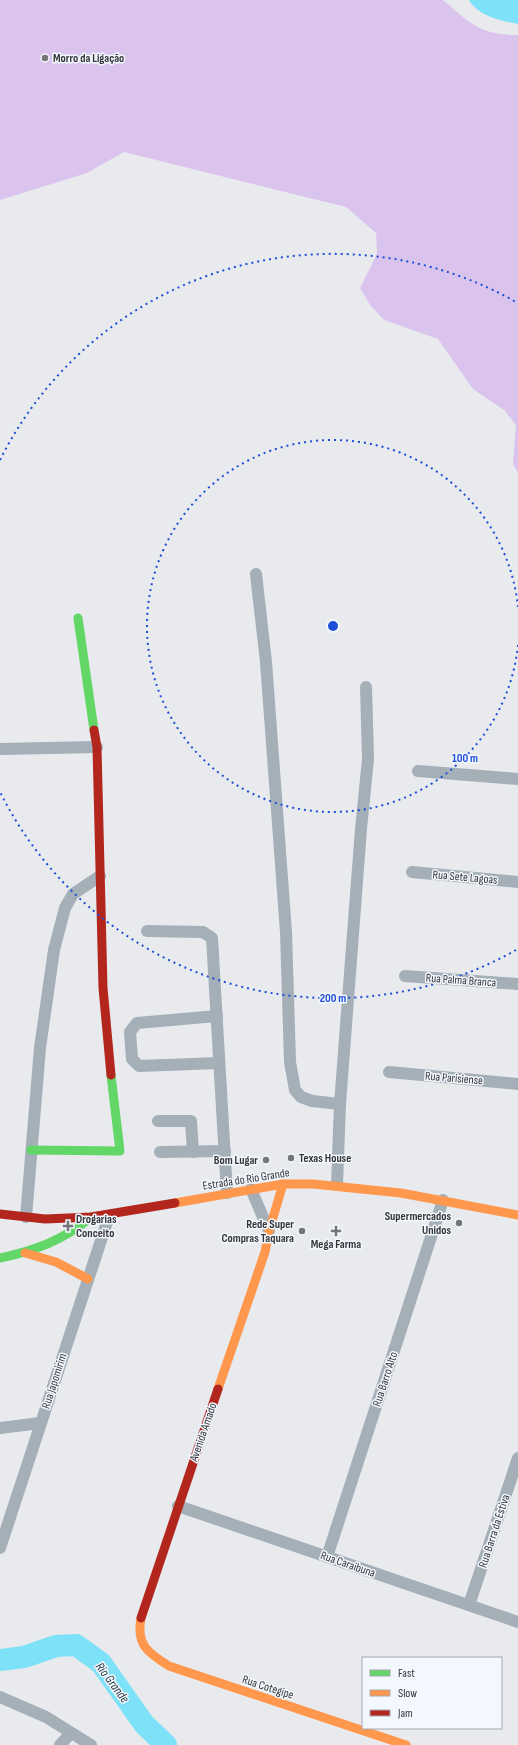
<svg xmlns="http://www.w3.org/2000/svg" width="518" height="1745" viewBox="0 0 518 1745" font-family="'Sofia Sans Condensed',sans-serif">
<rect width="100%" height="100%" fill="#e8eaee"/>
<path fill="#dac4ee" d="M0,0H443C470,23 480,35 518,35V473L513,464L516,425L504,410L473,389L438,339L384,320L370,305L360,288L377,254L376,233L346,207L124,152L87,173L0,200Z"/>
<path fill="#7de1f8" d="M469,0H518V24C501,21 478,16 469,0Z"/>
<g fill="none" stroke-linecap="round" stroke-linejoin="round">
<polyline stroke="#7de1f8" stroke-width="22" points="0,1660 24,1657 56,1646 76,1645 101,1663 144,1724 166,1745"/>
<g stroke="#a4afb8" stroke-width="12">
<polyline points="256,574 266,662 286,932 290,1062 295,1090 301,1097 312,1101 340,1104"/>
<polyline points="0,749 97,747"/>
<polyline points="418,771 518,779"/>
<polyline points="412,872 518,882"/>
<polyline points="147,931 203,932 212,938 227,1193"/>
<polyline points="405,976 518,984"/>
<polyline points="217,1016 137,1023 130,1032 132,1059 139,1066 219,1063"/>
<polyline points="389,1072 518,1084"/>
<polyline points="158,1121 191,1121 193,1152"/>
<polyline points="160,1152 225,1151"/>
<polyline points="337,1185 340,1104 361,829 368,759 366,687"/>
<polyline points="251,1189 269,1231"/>
<polyline points="26,1217 40,1048 54,950 65,908 73,894 100,876"/>
<polyline points="0,1428 40,1423"/>
<polyline points="178,1506 518,1622"/>
<polyline points="0,1548 109,1216"/>
<polyline points="327,1557 443,1200"/>
<polyline points="469,1605 518,1458"/>
<polyline points="0,1697 46,1717 91,1745"/>
<polyline points="60,1745 71,1733"/>
</g>
<g stroke="#63d668" stroke-width="9">
<polyline points="78,618 94,730"/>
<polyline points="31,1150 120,1151 111,1075"/>
<path d="M0,1258C34,1251 64,1240 91,1217"/>
</g>
<g stroke="#ff974d" stroke-width="9">
<polyline points="175,1203 283,1184 313,1184 401,1193 518,1215"/>
<polyline points="25,1253 56,1262 88,1279"/>
<polyline points="218,1389 265,1252 269,1231 283,1184"/>
<path d="M141,1618C136,1645 148,1653 169,1666L406,1745"/>
</g>
<g stroke="#b3261e" stroke-width="9">
<polyline points="94,730 97,747 103,988 111,1075"/>
<polyline points="0,1214 45,1219 91,1217 175,1203"/>
<polyline points="141,1618 218,1389"/>
</g>
</g>
<g fill="none" stroke="#1d4ed8" stroke-width="2" stroke-dasharray="2 4">
<path d="M518 645A186 186 0 1 1 518 607"/>
<path d="M516 950A372 372 0 0 1 0 792M0 460A372 372 0 0 1 516 302"/>
</g>
<g fill="#737578" stroke="#f3f7fe" stroke-width="1.5">
<circle cx="45" cy="58" r="4"/>
<circle cx="291" cy="1158" r="4"/>
<circle cx="266" cy="1160" r="4"/>
<circle cx="459" cy="1223" r="4"/>
<path d="M66 1220h4v4h4v4h-4v4h-4v-4h-4v-4h4z"/>
<circle cx="302" cy="1231" r="4"/>
<path d="M334 1225h4v4h4v4h-4v4h-4v-4h-4v-4h4z"/>
</g>
<g text-anchor="middle" stroke-width="3" stroke-linejoin="round" paint-order="stroke">
<g font-size="12" font-weight="bold" fill="#343639" stroke="#f3f7fe" text-anchor="start">
<text x="53" y="62">Morro da Ligação</text>
<text x="299" y="1162">Texas House</text>
<text x="258" y="1164" text-anchor="end">Bom Lugar</text>
<text x="451" y="1220" text-anchor="end">Supermercados<tspan x="451" dy="14">Unidos</tspan></text>
<text x="76" y="1223">Drogarias<tspan x="76" dy="14">Conceito</tspan></text>
<text x="294" y="1228" text-anchor="end">Rede Super<tspan x="294" dy="14">Compras Taquara</tspan></text>
<text x="336" y="1248" text-anchor="middle">Mega Farma</text>
</g>
<g font-size="12" fill="#343639" stroke="#f3f7fe">
<text transform="translate(465 877) rotate(5)" y="4">Rua Sete Lagoas</text>
<text transform="translate(461 980) rotate(4)" y="4">Rua Palma Branca</text>
<text transform="translate(454 1078) rotate(5)" y="4">Rua Parisiense</text>
<text transform="translate(246 1179) rotate(-9)" y="4">Estrada do Rio Grande</text>
<text transform="translate(385 1379) rotate(-72)" y="4">Rua Barro Alto</text>
<text transform="translate(54 1381) rotate(-72)" y="4">Rua Japomirim</text>
<text transform="translate(203 1432) rotate(-71)" y="4">Avenida Amado</text>
<text transform="translate(494 1531) rotate(-72)" y="4">Rua Barra da Estiva</text>
<text transform="translate(348 1564) rotate(19)" y="4">Rua Caraibuna</text>
<text transform="translate(268 1687) rotate(18)" y="4">Rua Cotegipe</text>
</g>
<g font-size="13" font-style="italic" fill="#223a3f" stroke="#f3f7fe">
<text transform="translate(113 1682) rotate(53)" y="5">Rio Grande</text>
</g>
</g>
<circle cx="333" cy="626" r="6" fill="#1d4ed8" stroke="#f3f7fe" stroke-width="2"/>
<g font-size="12" text-anchor="middle" font-weight="bold" fill="#1d4ed8" stroke="#f3f7fe" stroke-width="3" stroke-linejoin="round" paint-order="stroke">
<text x="465" y="762">100 m</text>
<text x="333" y="1002">200 m</text>
</g>
<rect x="362" y="1657" width="140" height="72" fill="#f3f7fe" stroke="#a7aaaf"/>
<rect x="370" y="1670" width="20" height="6" fill="#63d668" stroke="#a7aaaf"/>
<text x="398" y="1677" font-size="12" fill="#343639">Fast</text>
<rect x="370" y="1690" width="20" height="6" fill="#ff974d" stroke="#a7aaaf"/>
<text x="398" y="1697" font-size="12" fill="#343639">Slow</text>
<rect x="370" y="1710" width="20" height="6" fill="#b3261e" stroke="#a7aaaf"/>
<text x="398" y="1717" font-size="12" fill="#343639">Jam</text>
</svg>
